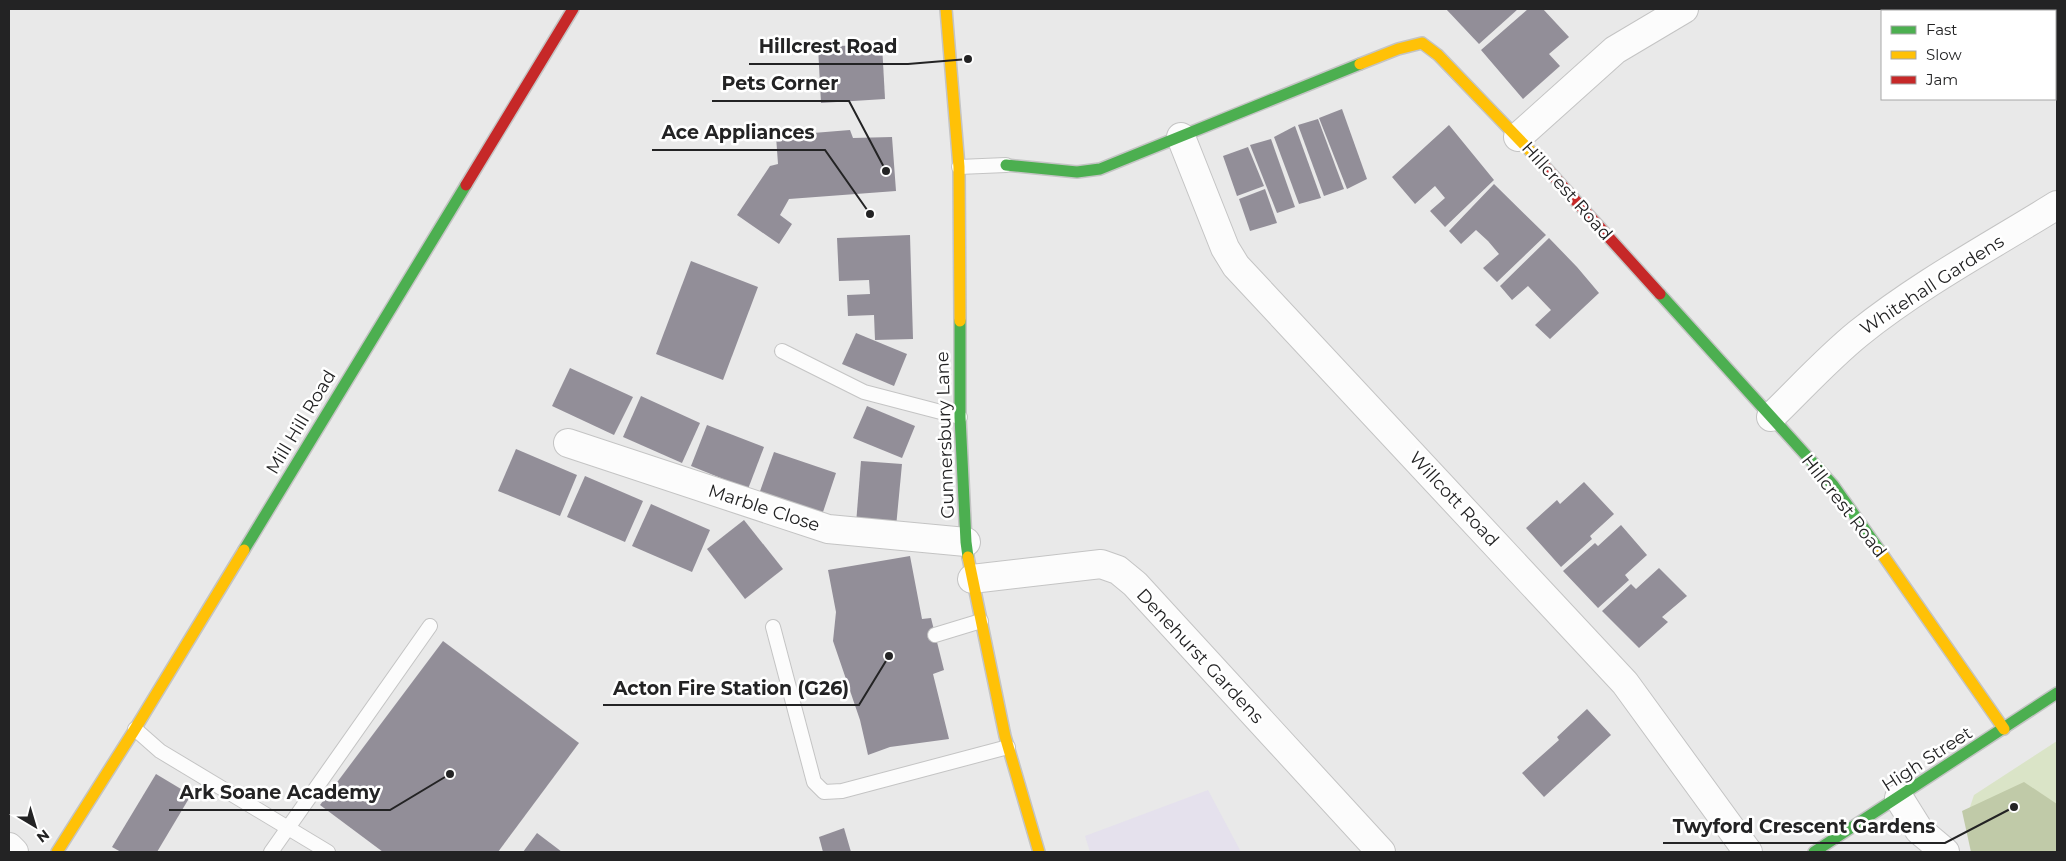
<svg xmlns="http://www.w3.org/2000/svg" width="2066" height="861" viewBox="0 0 2066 861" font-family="Montserrat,sans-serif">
<rect width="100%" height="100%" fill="#e9e9e9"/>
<polygon fill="#e5e1ed" points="1208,790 1241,852 1090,852 1085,836"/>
<polygon fill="#dae4c7" points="2057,741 2057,852 1966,819 1974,795"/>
<polygon fill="#c0caa8" points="2024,782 2057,804 2057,852 1971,852 1962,811"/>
<g fill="#928e98">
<polygon points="1446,9 1518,9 1479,44"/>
<polygon points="1528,9 1543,9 1569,37 1549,54 1560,66 1523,99 1481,50"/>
<polygon points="882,44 885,99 821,103 818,47"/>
<polygon points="1342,109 1367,179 1347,189 1319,118"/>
<polygon points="1318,119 1344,189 1324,196 1298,125"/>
<polygon points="1449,125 1494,180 1445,227 1430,211 1445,198 1435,186 1415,204 1392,177"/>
<polygon points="1295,126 1321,198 1299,204 1274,137"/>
<polygon points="850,130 853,138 892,137 896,191 789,199 780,215 792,224 779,244 737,215 770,166 778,164 776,136"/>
<polygon points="1271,139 1295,207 1277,213 1250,145"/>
<polygon points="1248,147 1264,186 1237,196 1223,156"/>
<polygon points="1494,184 1546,235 1497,282 1483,268 1499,254 1488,241 1476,230 1461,244 1449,231"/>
<polygon points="1265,189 1277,223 1250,231 1239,199"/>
<polygon points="910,235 913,339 875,340 874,315 848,316 847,295 870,294 869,280 839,281 837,238"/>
<polygon points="1549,238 1577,267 1599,293 1550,339 1535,325 1551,310 1528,286 1512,300 1500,286"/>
<polygon points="691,261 758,287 723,380 656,354"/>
<polygon points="856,333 907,354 894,386 842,364"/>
<polygon points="570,368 633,397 614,435 552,406"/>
<polygon points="641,396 700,423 682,463 623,437"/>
<polygon points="867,406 915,426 902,458 853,438"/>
<polygon points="707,425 764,447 748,489 691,466"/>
<polygon points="516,449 577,475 560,516 498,491"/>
<polygon points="774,452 836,473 822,515 759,494"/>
<polygon points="861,461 902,464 896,527 856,524"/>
<polygon points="585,476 643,501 625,542 567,517"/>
<polygon points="1584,482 1614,514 1590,536 1592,539 1561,567 1526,528 1557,500 1560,504"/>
<polygon points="651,504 710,530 692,572 632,546"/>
<polygon points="744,520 783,569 745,599 707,549"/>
<polygon points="1621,525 1647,555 1625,575 1629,580 1598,608 1563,571 1595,543 1598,546"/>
<polygon points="910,556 922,619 931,618 944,670 933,674 949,739 890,747 868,755 860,720 833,641 836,612 828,570"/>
<polygon points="1659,568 1687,596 1662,617 1668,622 1639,648 1602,611 1631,584 1636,589"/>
<polygon points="443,641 579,743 498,852 383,852 320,805"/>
<polygon points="1587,709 1611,735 1544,797 1522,773 1559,740 1557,737"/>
<polygon points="156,774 191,795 157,852 121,852 112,847"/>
<polygon points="844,828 851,852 823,852 819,837"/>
<polygon points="537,833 562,852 523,852"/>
</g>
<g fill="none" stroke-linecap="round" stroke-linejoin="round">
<defs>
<g id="lane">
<polyline points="959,167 1006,165"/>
<polyline points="782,351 864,392 960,417"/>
<polyline points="773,627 814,782 824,792 842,791 1008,747"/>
<polyline points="935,635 981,621"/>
<polyline points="135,729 160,751 328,852"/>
<polyline points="271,852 430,626"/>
</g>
<g id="street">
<polyline points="1181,137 1225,248 1236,266 1625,683 1748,852"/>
<polyline points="1518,137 1615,50 1684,9"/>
<path d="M1771,417C1800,389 1828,358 1859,333C1920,284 1991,246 2057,205"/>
<polyline points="568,443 828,529 966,542"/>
<polyline points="972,579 1101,564 1118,570 1135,584 1381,852"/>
<polyline points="1899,798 1919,830 1945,852"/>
<polyline points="9,847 14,852"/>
</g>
<g id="fast">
<polyline points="1006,165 1077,172 1100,169 1360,64"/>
<polyline points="1660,294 1833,485 1880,551"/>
<polyline points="960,321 960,417 966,542 968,557"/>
<polyline points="244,550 466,185"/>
<polyline points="1814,852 2057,693"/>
</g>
<g id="slow">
<polyline points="946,9 959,167 960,321"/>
<polyline points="1360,64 1398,49 1422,43 1438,55 1538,159"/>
<polyline points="1880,551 2004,729"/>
<polyline points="968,557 1005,736 1039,852"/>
<polyline points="57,852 135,729 244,550"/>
</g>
<g id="jam">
<polyline points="1538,159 1660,294"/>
<polyline points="466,185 573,9"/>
</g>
</defs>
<use href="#lane" stroke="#c4c4c4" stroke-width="16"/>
<use href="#street" stroke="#c4c4c4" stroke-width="30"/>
<use href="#fast" stroke="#c4c4c4" stroke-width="14"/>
<use href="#slow" stroke="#c4c4c4" stroke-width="14"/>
<use href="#jam" stroke="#c4c4c4" stroke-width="14"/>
<use href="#lane" stroke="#fcfcfc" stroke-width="14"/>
<use href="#street" stroke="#fcfcfc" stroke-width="28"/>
<use href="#fast" stroke="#4caf50" stroke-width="11"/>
<use href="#slow" stroke="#ffc107" stroke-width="11"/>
<use href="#jam" stroke="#c62828" stroke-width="11"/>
</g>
<g text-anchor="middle" stroke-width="5" stroke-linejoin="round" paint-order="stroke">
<g font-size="18" fill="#232324" stroke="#fff">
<text transform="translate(1567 191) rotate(48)" y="6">Hillcrest Road</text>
<text transform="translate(1932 285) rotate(-33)" y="6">Whitehall Gardens</text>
<text transform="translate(301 422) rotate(-59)" y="6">Mill Hill Road</text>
<text transform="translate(945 435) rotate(-92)" y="6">Gunnersbury Lane</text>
<text transform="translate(1454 499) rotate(47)" y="6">Willcott Road</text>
<text transform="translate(1844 506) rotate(52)" y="6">Hillcrest Road</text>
<text transform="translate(764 508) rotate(18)" y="6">Marble Close</text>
<text transform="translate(1200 656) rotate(47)" y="6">Denehurst Gardens</text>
<text transform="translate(1927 759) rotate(-33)" y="6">High Street</text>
</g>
</g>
<path fill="none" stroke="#232324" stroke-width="2" d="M968 59L908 64H749M886 171L849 101H712M870 214L825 150H652M889 656L859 705H603M450 774L390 810H169M2014 807L1945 843H1663"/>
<g fill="#232324" stroke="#fff" stroke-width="2">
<circle cx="968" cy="59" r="5"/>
<circle cx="886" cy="171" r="5"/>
<circle cx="870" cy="214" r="5"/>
<circle cx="889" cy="656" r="5"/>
<circle cx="450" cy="774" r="5"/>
<circle cx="2014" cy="807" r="5"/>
</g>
<g font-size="19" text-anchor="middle" font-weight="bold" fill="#232324" stroke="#fff" stroke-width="5" stroke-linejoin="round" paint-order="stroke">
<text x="828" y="53">Hillcrest Road</text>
<text x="780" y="90">Pets Corner</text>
<text x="738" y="139">Ace Appliances</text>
<text x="731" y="695">Acton Fire Station (G26)</text>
<text x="280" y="799">Ark Soane Academy</text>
<text x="1804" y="833">Twyford Crescent Gardens</text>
</g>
<rect width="2066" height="861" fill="none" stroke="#232324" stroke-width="20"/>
<rect x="1881" y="10" width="175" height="90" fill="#ffffff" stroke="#a7a7a7"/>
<rect x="1891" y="26" width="25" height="8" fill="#4caf50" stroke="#a7a7a7"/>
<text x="1926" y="35" font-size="15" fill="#232324">Fast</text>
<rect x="1891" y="51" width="25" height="8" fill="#ffc107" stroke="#a7a7a7"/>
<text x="1926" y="60" font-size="15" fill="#232324">Slow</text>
<rect x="1891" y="76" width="25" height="8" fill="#c62828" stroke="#a7a7a7"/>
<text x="1926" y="85" font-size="15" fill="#232324">Jam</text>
<g transform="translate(35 826) rotate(142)" stroke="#ffffff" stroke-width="4" paint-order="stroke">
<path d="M0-4L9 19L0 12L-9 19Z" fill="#232324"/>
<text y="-8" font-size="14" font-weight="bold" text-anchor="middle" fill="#232324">N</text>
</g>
</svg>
